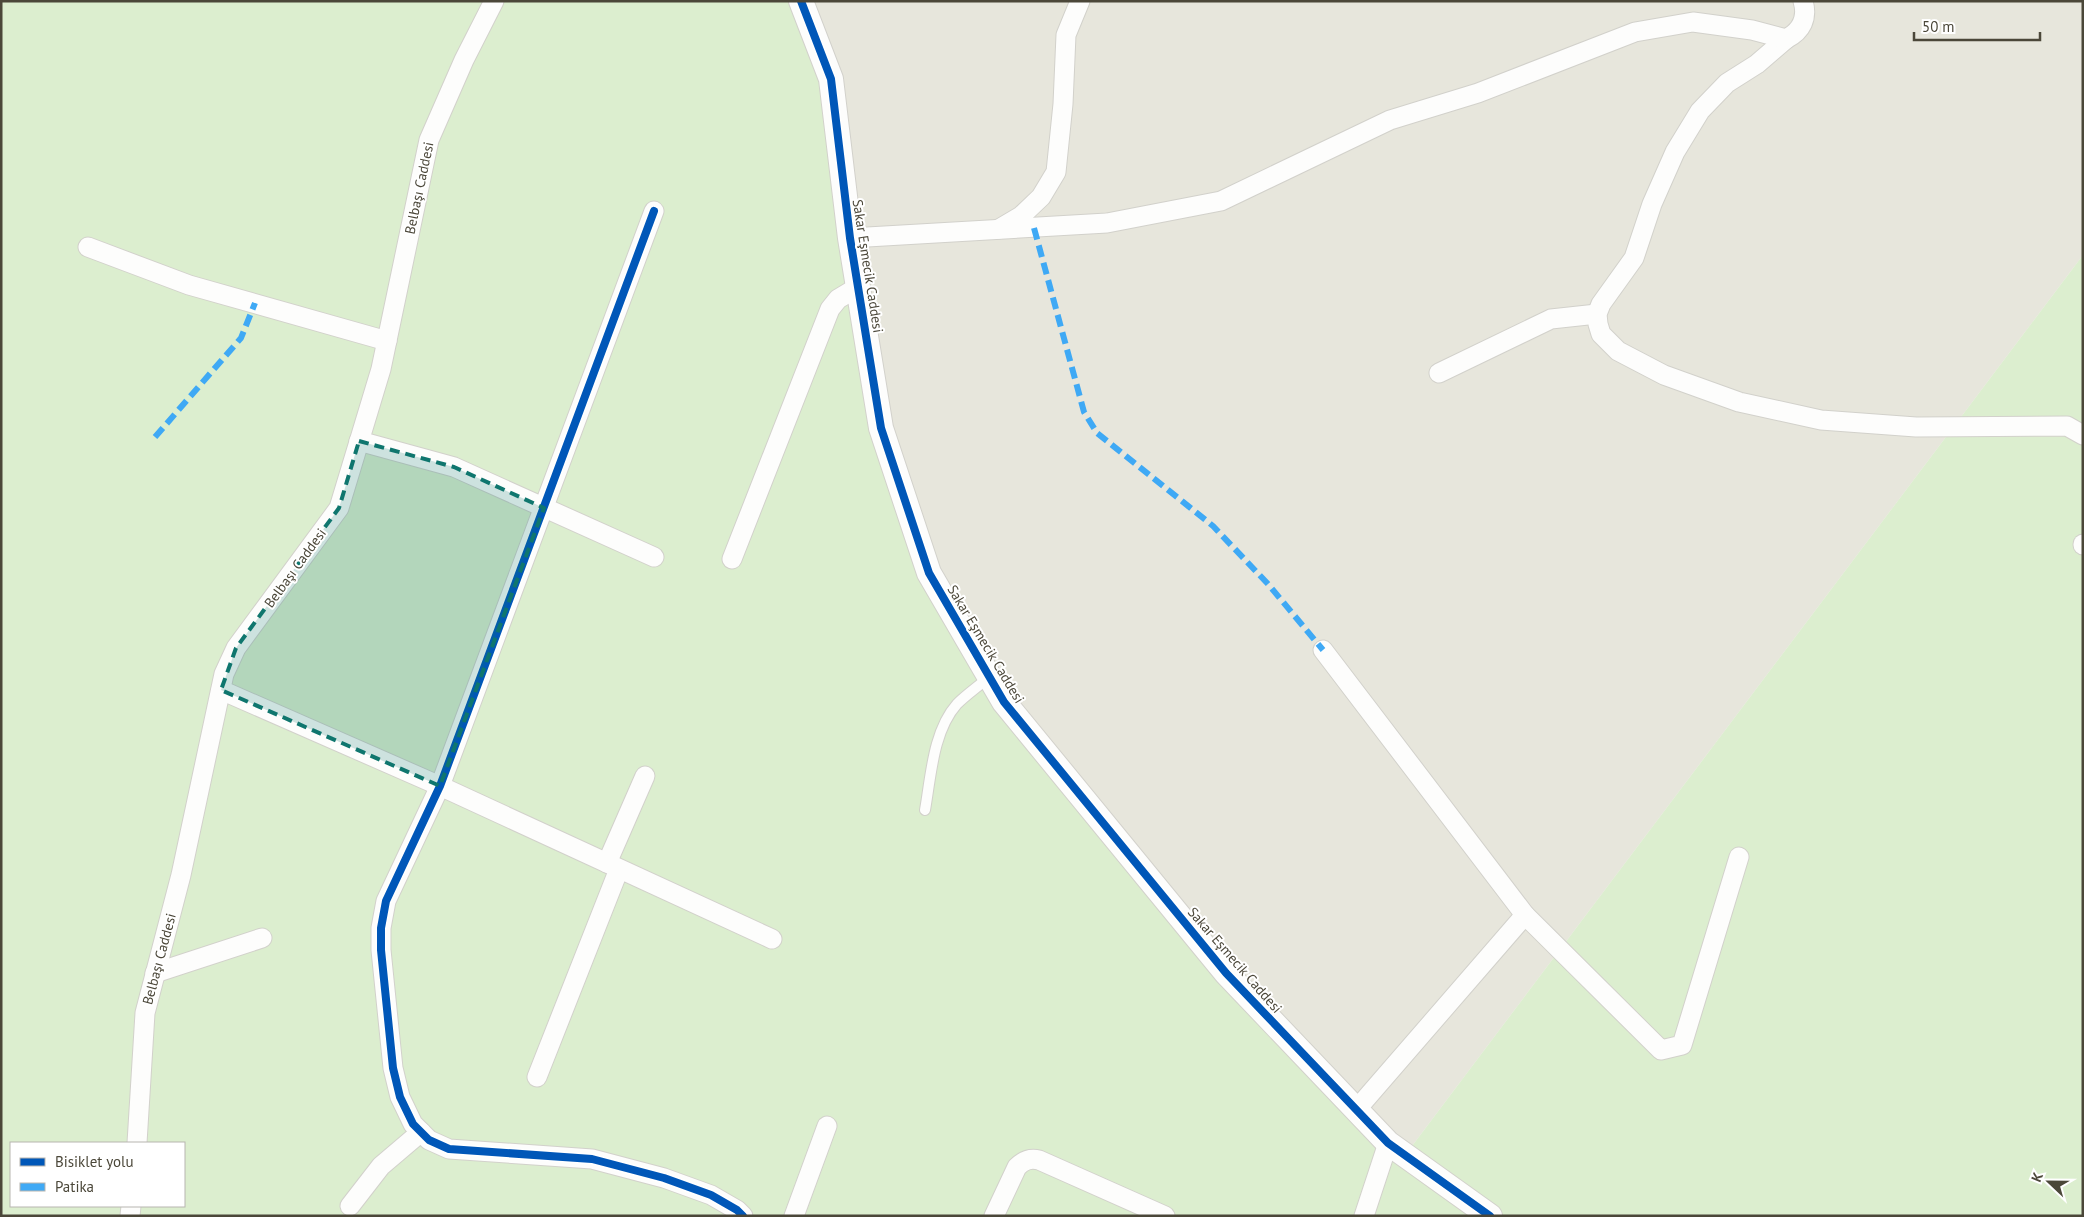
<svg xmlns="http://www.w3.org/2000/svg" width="2084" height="1217" viewBox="0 0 2084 1217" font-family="'PT Sans',sans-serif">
<rect width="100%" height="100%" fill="#f4f3ee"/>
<polygon fill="#e7e6dc" points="797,1 2083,1 2083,255 1406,1154 1371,1125 1008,707 916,532"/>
<path fill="#dceecf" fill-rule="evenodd" d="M1,1H797L817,48L866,344L947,605L1107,829L1406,1154L2083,255V1216H1ZM11,1143H184V1206H11Z"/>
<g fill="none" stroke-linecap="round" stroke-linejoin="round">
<defs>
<path id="service" d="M925,810C931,776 933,731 957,704C967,694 979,686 989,677"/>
<g id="minor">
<polyline points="1786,39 1757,64 1727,83 1700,111 1675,152 1652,204 1634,258 1601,304 1597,314 1598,324 1601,334 1618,351 1664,375 1739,402 1821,420 1916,427 2067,426 2083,435"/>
<polyline points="654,211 440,786 386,901 381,928 381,950 393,1068 400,1097 413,1124 429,1140 449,1149 592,1159 664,1178 711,1195 737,1210 743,1216"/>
<polyline points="999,229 1021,216 1041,197 1056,172 1063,104 1066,35 1080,1"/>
<path d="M850,238L1107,223L1221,201L1390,120L1478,93L1635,32L1693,22L1752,30L1786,39C1802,31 1808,18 1803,1"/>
<polyline points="88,247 189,285 387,341"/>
<polyline points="1439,373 1551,319 1597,314"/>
<polyline points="359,441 454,467 654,557"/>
<polyline points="2083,545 2083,544"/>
<polyline points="732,559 830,309 838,299 858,287"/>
<polyline points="1323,650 1525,915 1356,1110"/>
<polyline points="221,690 440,786 772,939"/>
<polyline points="607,863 645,776"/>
<polyline points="1525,915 1661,1050 1682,1045 1739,857"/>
<polyline points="155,973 262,938"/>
<polyline points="537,1077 619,869"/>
<polyline points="137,1143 145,1013 181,875 224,674 236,648 339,508 381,369 429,140 464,60 494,1"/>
<polyline points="350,1206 381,1166 421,1132"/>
<polyline points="130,1216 131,1206"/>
<polyline points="794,1216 827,1126"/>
<path d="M994,1216L1017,1167C1024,1160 1030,1158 1039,1160L1165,1216"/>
<polyline points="1364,1216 1388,1143"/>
</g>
<polyline id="tertiary" points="801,1 831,79 850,238 881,428 929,573 1004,702 1226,973 1388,1143 1490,1216"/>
</defs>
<use href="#service" stroke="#d2d1cb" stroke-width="12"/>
<use href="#minor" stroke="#d2d1cb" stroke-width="21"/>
<use href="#tertiary" stroke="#d2d1cb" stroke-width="26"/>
<use href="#service" stroke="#fdfdfc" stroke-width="10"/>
<use href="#minor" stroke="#fdfdfc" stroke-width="19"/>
<use href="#tertiary" stroke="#fdfdfc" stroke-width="24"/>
<g stroke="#3fa9f5" stroke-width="6" stroke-dasharray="12 6" stroke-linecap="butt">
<polyline points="1034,228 1084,412 1097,433 1213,526 1268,584 1323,650"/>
<polyline points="155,437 241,338 255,303"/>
</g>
<defs>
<g id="cycleway">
<polyline points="801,1 831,79 850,238 881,428 929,573 1004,702 1226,973 1388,1143 1490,1216"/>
<polyline points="654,211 440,786 386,901 381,928 381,950 393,1068 400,1097 413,1124 429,1140 449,1149 592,1159 664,1178 711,1195 737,1210 743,1216"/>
</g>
</defs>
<use href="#cycleway" stroke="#fff" stroke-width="11"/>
<use href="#cycleway" stroke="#0057b8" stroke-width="8"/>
</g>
<path fill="#0f766e" fill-opacity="0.2" stroke="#0f766e" stroke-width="4" stroke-dasharray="10 6" stroke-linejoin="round" d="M359,441L454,467L544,508L440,786L221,690L236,648L339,508Z"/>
<g text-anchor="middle" stroke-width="4" stroke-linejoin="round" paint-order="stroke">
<g font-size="14" fill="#4b4739" stroke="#fff">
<text transform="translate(419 188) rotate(-78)" y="5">Belbaşı Caddesi</text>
<text transform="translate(868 266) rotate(81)" y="5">Sakar Eşmecik Caddesi</text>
<text transform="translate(295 568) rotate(-54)" y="5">Belbaşı Caddesi</text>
<text transform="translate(986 644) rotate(59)" y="5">Sakar Eşmecik Caddesi</text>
<text transform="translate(159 959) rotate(-75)" y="5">Belbaşı Caddesi</text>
<text transform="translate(1235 960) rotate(49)" y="5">Sakar Eşmecik Caddesi</text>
</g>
</g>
<rect width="2084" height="1217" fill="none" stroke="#4b4739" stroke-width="5"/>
<rect x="10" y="1142" width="175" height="65" fill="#ffffff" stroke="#b7b5b0"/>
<rect x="20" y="1158" width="25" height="8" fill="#0057b8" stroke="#b7b5b0"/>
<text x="55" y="1167" font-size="15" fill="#4b4739">Bisiklet yolu</text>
<rect x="20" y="1183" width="25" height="8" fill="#3fa9f5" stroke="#b7b5b0"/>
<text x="55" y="1192" font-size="15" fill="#4b4739">Patika</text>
<g transform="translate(2049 1182) rotate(292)" stroke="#ffffff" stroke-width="4" paint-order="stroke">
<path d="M0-4L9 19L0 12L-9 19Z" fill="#4b4739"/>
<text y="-8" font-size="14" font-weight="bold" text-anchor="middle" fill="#4b4739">K</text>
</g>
<path d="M1914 32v8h126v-8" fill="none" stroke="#4b4739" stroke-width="2.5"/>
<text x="1922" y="32" font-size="15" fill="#4b4739" stroke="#ffffff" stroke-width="4" paint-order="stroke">50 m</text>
</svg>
